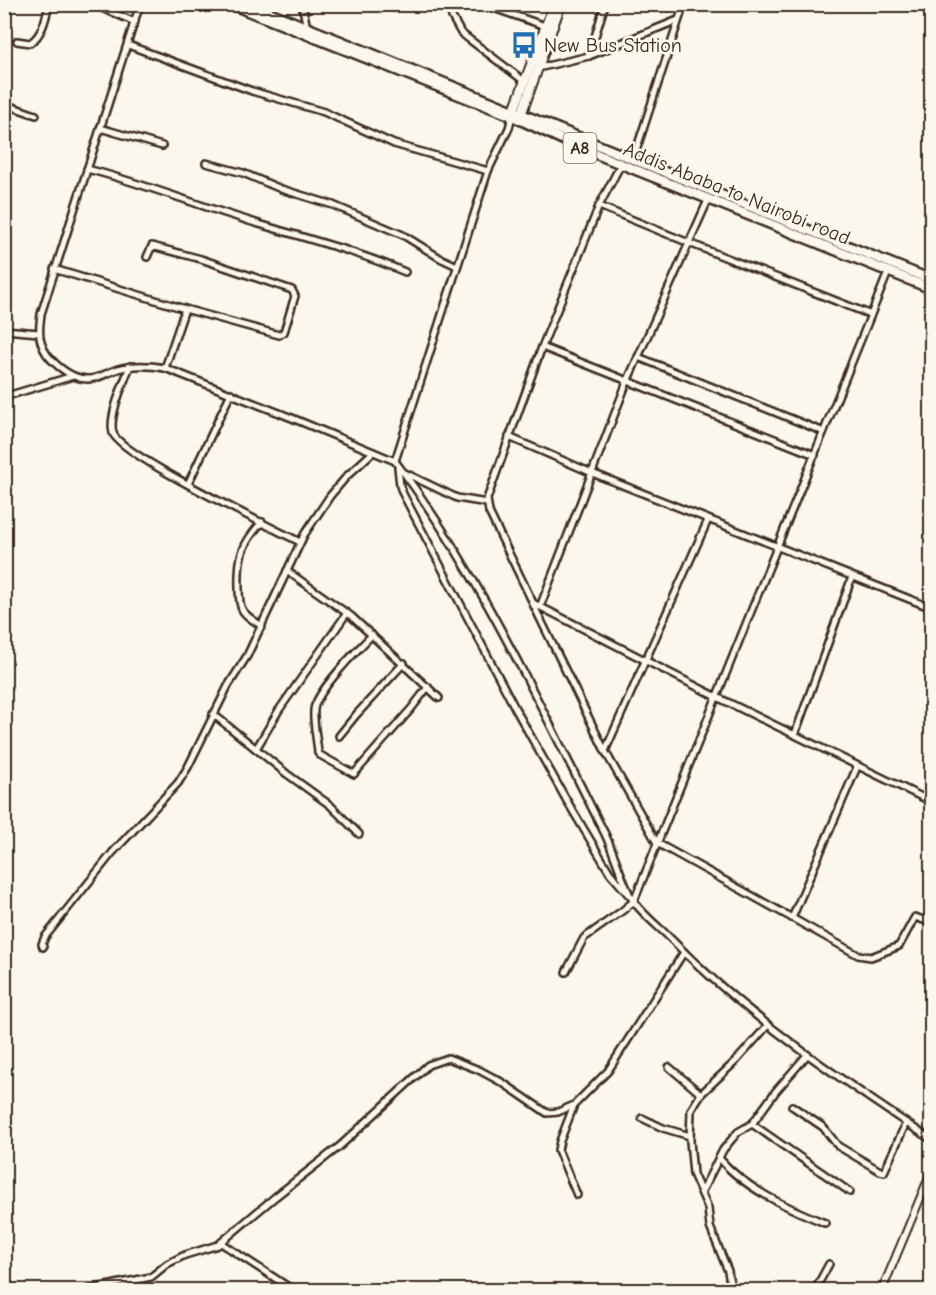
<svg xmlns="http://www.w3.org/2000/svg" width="936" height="1295" viewBox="0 0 936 1295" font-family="'Comic Neue',sans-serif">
<rect width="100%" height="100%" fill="#fbf7ec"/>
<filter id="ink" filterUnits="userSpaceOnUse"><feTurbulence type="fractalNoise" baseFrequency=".0167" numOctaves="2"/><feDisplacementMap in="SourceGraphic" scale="12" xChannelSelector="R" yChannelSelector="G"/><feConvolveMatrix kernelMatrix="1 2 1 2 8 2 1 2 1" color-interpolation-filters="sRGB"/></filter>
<g filter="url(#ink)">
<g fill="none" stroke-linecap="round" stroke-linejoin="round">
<defs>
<g id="minor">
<polyline points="92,4 135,22"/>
<path d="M140,4L41,314C40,324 38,333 41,342C45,359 70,379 87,379C97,380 108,372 118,369C134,364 149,365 165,368L292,418L395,461L488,171L509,128L512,116"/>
<polyline points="302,4 307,28"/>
<polyline points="449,4 452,17 461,33 524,81"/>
<polyline points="482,4 548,27"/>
<polyline points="677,4 696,7 710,4"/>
<path d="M17,41L30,43C42,36 46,18 49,4"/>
<polyline points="128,45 252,91 324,112 394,144 488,171"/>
<polyline points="589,56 605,4"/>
<polyline points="538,68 589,56 678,20"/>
<polyline points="4,104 36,115"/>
<polyline points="100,128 162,146"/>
<polyline points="633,160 684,4"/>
<polyline points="206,163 243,173 281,189 333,205 403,235 440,258 457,266"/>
<polyline points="621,164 599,206 542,347 487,499 489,512 533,603 717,697 932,802"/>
<path d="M87,169C139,182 189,202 240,218C295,236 352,249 405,272"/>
<polyline points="599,206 689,243 869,314"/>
<polyline points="54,269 185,309 279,335 284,332 295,296 292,290 201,259 152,246 147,257"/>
<polyline points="4,330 39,333"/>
<polyline points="542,347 815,455"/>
<polyline points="638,357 824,432"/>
<path d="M130,366C124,382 108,417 113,433C120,455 271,527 300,542"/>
<polyline points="165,368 185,309"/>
<polyline points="4,397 73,376"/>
<polyline points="509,437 592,473 932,608"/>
<path d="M395,461C479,572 539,704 602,828C614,850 620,877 632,899C641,913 658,926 670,938C747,1017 840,1079 932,1140"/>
<polyline points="398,467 400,486 403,494 516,710 567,801 610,873 629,895"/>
<polyline points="405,473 457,498 487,503"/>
<polyline points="188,484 231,393"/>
<path d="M262,522C241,545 238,557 239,588C239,595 239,605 243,611C248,618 256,622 262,626"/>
<polyline points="287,571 351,616 439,698"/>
<polyline points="533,604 605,751 657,843 792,918 857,767"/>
<polyline points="540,607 627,382 709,198"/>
<path d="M372,635C359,648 315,693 314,710C313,724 317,739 318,753L320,755L354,774L411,709L428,687"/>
<polyline points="213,714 287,774 330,805 359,834"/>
<polyline points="795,734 852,577"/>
<polyline points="339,736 356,715 404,663"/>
<polyline points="256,749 279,710 347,613"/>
<polyline points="605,751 708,520"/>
<polyline points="792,918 858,955 871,957 899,946 915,917 932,923"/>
<polyline points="43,947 42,944 45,937 113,852 178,783 188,767 228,686 247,656 304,535 330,496 347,476 373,452"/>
<polyline points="566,972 584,938 622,911 634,901 889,270"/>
<polyline points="669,1067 701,1094"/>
<polyline points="574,1105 560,1141 558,1150 577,1195"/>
<polyline points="792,1106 823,1127 838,1146 880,1171 884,1172 906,1123"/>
<polyline points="642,1118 663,1128 690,1136"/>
<polyline points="752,1124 850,1192"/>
<path d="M719,1158C745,1189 788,1208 825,1223"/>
<polyline points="702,1191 723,1150 732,1139 738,1132 752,1124 776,1091 807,1055"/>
<polyline points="221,1243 293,1290"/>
<polyline points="86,1290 151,1277 167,1264 185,1255 218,1245 275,1197 340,1146 428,1065 448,1058 479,1070 503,1083 547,1113 558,1112 574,1105 608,1071 684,952"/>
<polyline points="731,1290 728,1271 710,1227 708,1208 693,1174 690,1141 691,1110 701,1094 736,1061 768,1025"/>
<polyline points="815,1290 829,1264"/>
</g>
<polyline id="tertiary" points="882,1290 932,1170"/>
<g id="secondary">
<polyline points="512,115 554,4"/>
<polyline points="520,118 561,4"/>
</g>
<g id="trunk">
<polyline points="230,4 512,116 574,145 932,289"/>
<polyline points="249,4 932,280"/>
</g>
</defs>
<use href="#minor" stroke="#3b2a1e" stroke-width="10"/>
<use href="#tertiary" stroke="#3b2a1e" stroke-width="10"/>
<use href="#secondary" stroke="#3b2a1e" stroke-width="12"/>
<use href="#trunk" stroke="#3b2a1e" stroke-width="13"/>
<use href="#minor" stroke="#fbf7ec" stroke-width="5"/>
<use href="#tertiary" stroke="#fbf7ec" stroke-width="6"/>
<use href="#secondary" stroke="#fbf7ec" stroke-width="8"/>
<use href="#trunk" stroke="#fbf7ec" stroke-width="8"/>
</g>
</g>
<defs>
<symbol id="bus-bare" viewBox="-9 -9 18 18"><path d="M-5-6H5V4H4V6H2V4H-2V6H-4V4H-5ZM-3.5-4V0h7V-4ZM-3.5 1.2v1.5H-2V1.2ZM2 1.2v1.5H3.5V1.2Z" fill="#1f6fb2" stroke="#fbf7ec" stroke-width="2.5" paint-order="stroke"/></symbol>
</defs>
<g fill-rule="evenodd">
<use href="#bus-bare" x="505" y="26" width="38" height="38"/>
</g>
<g text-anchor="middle" stroke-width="5" stroke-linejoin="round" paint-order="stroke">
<rect fill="#fbf7ec" stroke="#75685c" stroke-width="1.5" x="563.5" y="133" width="33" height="30" rx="4.5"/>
<g font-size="18" font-weight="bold" fill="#3b2a1e">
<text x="580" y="154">A8</text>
</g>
<g font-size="20" fill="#3b2a1e" stroke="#fbf7ec" text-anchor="start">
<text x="544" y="52">New Bus Station</text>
</g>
<g font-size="20" fill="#3b2a1e" stroke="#fbf7ec">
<text transform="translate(737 193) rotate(22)" y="7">Addis Ababa to Nairobi road</text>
</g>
</g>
<rect width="936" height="1295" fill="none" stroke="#fbf7ec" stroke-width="24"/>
<rect x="12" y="12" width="912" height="1271" fill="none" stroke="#3b2a1e" stroke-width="2" filter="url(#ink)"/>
</svg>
